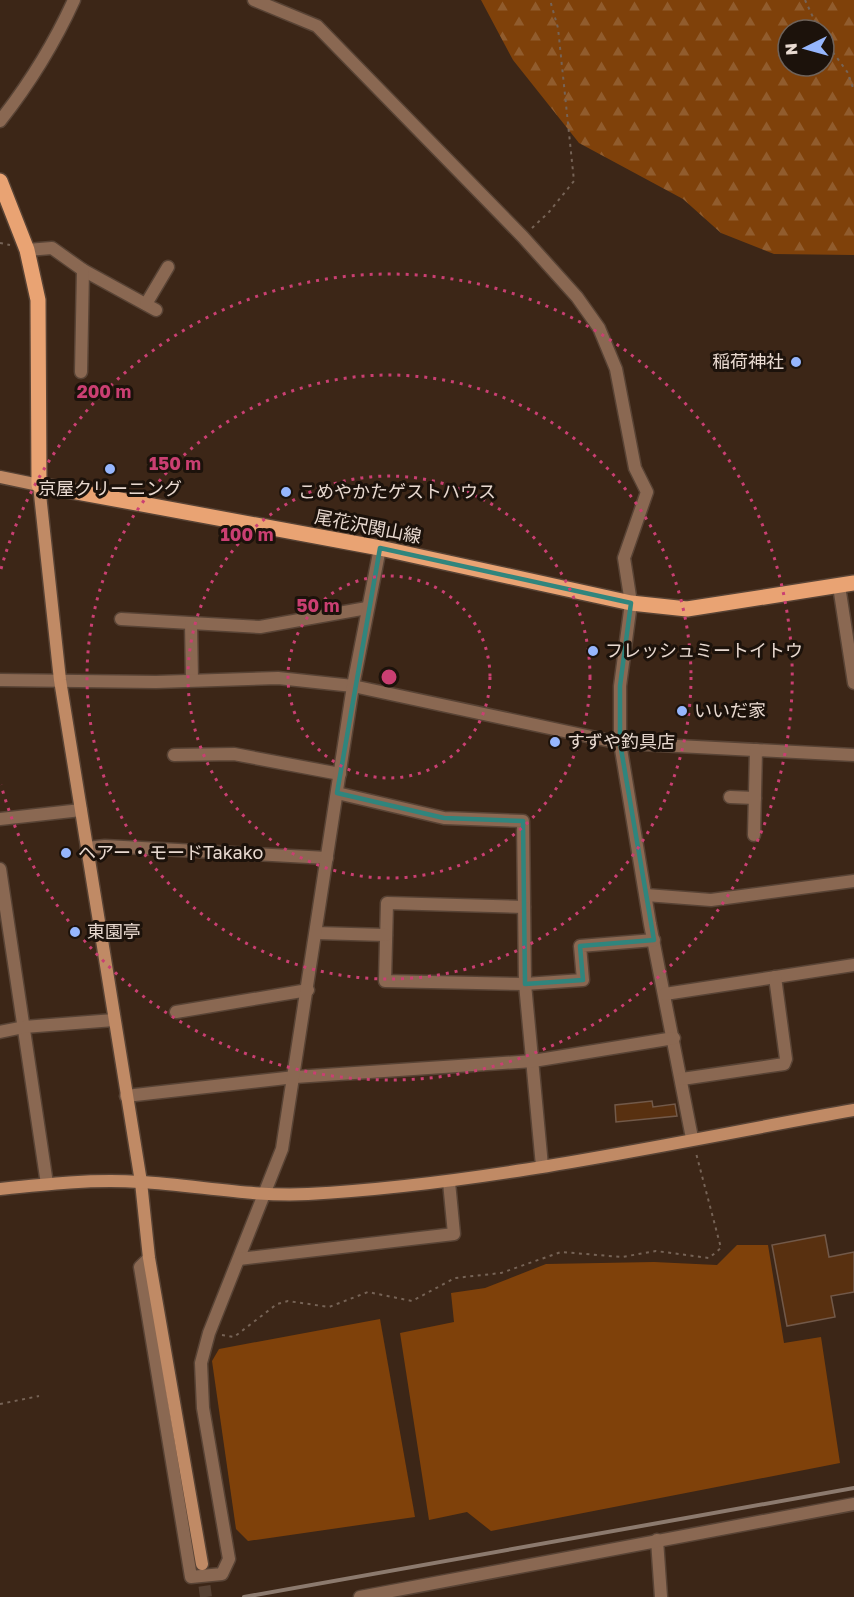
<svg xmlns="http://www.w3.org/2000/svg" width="854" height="1597" viewBox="0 0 854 1597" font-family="'Golos Text','Noto Sans JP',sans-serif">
<defs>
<pattern id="forest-firs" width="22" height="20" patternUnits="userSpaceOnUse" patternTransform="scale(1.5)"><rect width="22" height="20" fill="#7f410a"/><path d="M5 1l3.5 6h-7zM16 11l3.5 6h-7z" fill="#915c2d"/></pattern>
</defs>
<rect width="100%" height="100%" fill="#3c2617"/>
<g fill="#7f410a">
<polygon points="737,1245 768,1245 784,1343 821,1337 840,1463 491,1531 467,1512 429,1520 400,1333 454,1322 451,1293 485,1288 546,1264 654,1262 717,1265"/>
<polygon points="380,1319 415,1517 248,1541 236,1529 212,1361 219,1349"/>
</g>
<path fill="url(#forest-firs)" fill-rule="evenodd" d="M481,0H854V255L774,254L721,233L683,199L579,143L513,60ZM788,30H824V66H788Z"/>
<g fill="#583010" stroke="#725949" stroke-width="1.5">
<polygon points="652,1101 653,1107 675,1104 677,1116 616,1122 615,1105"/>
<polygon points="825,1235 829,1257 854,1252 854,1292 831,1296 835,1317 787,1326 772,1245"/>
</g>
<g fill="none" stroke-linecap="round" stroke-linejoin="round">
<polyline stroke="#564133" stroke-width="12" stroke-dasharray="12 6" stroke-linecap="butt" points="202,1568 206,1597"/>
<defs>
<g id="street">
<polyline points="254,0 317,26 523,237 577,297 599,328 616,369 635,468 647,492 624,558 631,603 620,686 620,743 650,924 692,1138"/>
<path d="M0,121C30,83 54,44 74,0"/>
<polyline points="27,250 52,248 83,270 156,310"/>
<polyline points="146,304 168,267"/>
<polyline points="81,372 83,270"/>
<polyline points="839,586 854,683"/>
<polyline points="121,619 260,627 367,608"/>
<polyline points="191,624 192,680"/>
<polyline points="0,680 156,682 278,678 353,686 620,743 854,755"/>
<polyline points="174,755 234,754 340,774"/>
<polyline points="337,793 444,818 523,821 525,984 542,1166"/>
<polyline points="730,797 755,798"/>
<polyline points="0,819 81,810"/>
<polyline points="754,835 756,750"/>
<polyline points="87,848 105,846 327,858"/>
<polyline points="0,869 47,1184"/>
<polyline points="646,895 711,900 854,881"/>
<polyline points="524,907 387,903 385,981 525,984 583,980 580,946 654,940"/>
<polyline points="316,933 386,935"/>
<polyline points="665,994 854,965"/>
<polyline points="176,1012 308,990"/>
<polyline points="0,1032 24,1027 114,1020"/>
<polyline points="682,1079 784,1064 786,1059 775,977"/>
<polyline points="126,1096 295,1077 533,1061 674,1038"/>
<polyline points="149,1258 140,1267 191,1577 222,1574 229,1559 203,1408 201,1363 209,1333 282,1149 353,686 380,548"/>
<polyline points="239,1259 454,1234 449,1182"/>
<polyline points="657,1540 661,1597"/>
<polyline points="360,1597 854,1504"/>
</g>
<g id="secondary">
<polyline points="0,477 39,485 60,680 141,1182 149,1258 202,1564"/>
<path d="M0,1189C46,1184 93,1179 140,1182C196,1185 252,1197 308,1194C491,1184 673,1142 854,1110"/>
</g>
<polyline id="primary" points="0,181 27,250 38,300 39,485 380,548 631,603 687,609 854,583"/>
</defs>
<use href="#street" stroke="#584335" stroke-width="15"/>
<use href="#secondary" stroke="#584335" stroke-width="15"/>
<use href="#primary" stroke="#584335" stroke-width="18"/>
<g stroke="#766356" stroke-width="2" stroke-dasharray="3 4.5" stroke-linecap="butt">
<polyline points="805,0 819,30"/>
<polyline points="824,40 848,73 854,91"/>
<polyline points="532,228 549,212 574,181 558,28 550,0"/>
<polyline points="0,243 10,245"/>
<polyline points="222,1335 234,1337 277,1304 288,1301 329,1307 368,1292 412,1301 455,1278 501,1273 561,1252 622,1257 656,1251 709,1258 721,1248 696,1153"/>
<polyline points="0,1404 39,1396"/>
</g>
<use href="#street" stroke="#8a6852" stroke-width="12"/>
<use href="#secondary" stroke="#c08a65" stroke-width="12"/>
<use href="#primary" stroke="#e9a373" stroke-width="15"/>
<polyline stroke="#8c7a6e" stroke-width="4" points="244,1597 854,1488"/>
</g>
<path fill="none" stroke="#30857d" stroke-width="4.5" stroke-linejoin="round" d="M380,548L631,603L620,686V743L654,940L580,946L583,980L525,984L523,821L444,818L337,793Z"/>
<g fill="none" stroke="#ca3f72" stroke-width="3" stroke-dasharray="3 6">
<circle cx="389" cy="677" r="101"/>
<circle cx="389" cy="677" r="201"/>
<circle cx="389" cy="677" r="302"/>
<path d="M1 569A403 403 0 1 1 1 785"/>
</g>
<g fill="#96b6fd" stroke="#1c120b" stroke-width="2">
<circle cx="796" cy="362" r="6"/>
<circle cx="110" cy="469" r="6"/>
<circle cx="286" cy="492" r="6"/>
<circle cx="593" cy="651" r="6"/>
<circle cx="682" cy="711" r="6"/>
<circle cx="555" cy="742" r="6"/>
<circle cx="66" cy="853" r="6"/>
<circle cx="75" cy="932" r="6"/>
</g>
<g text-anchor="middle" stroke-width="6" stroke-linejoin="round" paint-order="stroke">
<g font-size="18" fill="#e8d9d0" stroke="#1c120b" text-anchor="start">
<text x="784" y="368" text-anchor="end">稲荷神社</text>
<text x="110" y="495" text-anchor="middle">京屋クリーニング</text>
<text x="298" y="498">こめやかたゲストハウス</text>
<text x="605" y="657">フレッシュミートイトウ</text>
<text x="694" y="717">いいだ家</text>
<text x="567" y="748">すずや釣具店</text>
<text x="78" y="859">ヘアー・モードTakako</text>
<text x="87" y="938">東園亭</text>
</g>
<g font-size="18" fill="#e8d9d0" stroke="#1c120b">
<text transform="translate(368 527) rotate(11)" y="6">尾花沢関山線</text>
</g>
</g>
<circle cx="389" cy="677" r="9" fill="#ca3f72" stroke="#1c120b" stroke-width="3"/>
<g font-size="18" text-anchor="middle" font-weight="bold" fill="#ca3f72" stroke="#1c120b" stroke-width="6" stroke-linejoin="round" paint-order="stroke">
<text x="104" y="398">200 m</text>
<text x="175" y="470">150 m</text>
<text x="247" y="541">100 m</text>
<text x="318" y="612">50 m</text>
</g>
<g transform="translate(806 48) rotate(265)"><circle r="28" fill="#1c120b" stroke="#6e625a" stroke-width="1.5"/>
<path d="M0-4.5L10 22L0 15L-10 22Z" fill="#96b6fd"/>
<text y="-9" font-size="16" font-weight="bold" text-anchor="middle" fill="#e8d9d0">N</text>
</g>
</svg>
